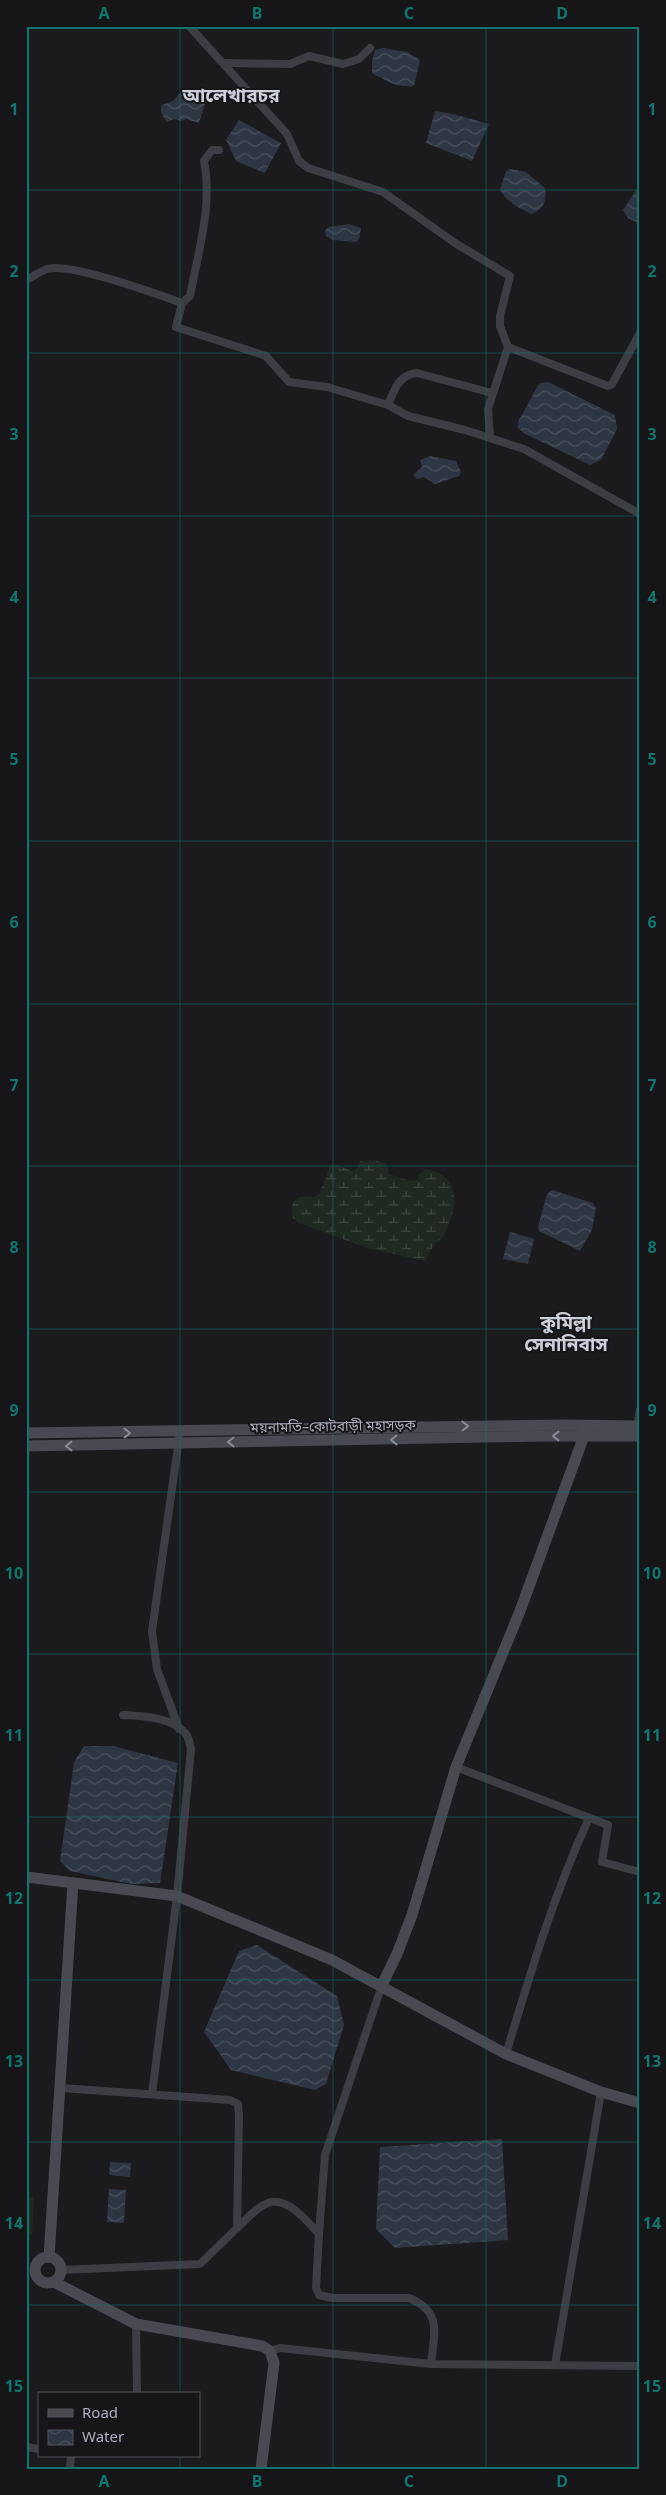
<svg xmlns="http://www.w3.org/2000/svg" width="666" height="2495" viewBox="0 0 666 2495" font-family="'Noto Sans','Noto Sans Bengali',sans-serif">
<defs>
<pattern id="wetland-marsh" width="20" height="14" patternUnits="userSpaceOnUse" patternTransform="scale(1.25)"><rect width="20" height="14" fill="#1f2922"/><path d="M1 5h8M5 5V1M11 12h8M15 12V8" fill="none" stroke="#3d4640"/></pattern>
<pattern id="water-waves" width="16" height="10" patternUnits="userSpaceOnUse" patternTransform="scale(1.25)"><rect width="16" height="10" fill="#2f3643"/><path d="M0 5q4-4 8 0t8 0" fill="none" stroke="#4a515c"/></pattern>
</defs>
<rect width="100%" height="100%" fill="#1b1a1d"/>
<path fill="url(#wetland-marsh)" d="M374,1160L387,1164L389,1174L410,1181L418,1180L419,1174L427,1169C463,1176 458,1210 443,1236C441,1240 438,1241 435,1244C431,1249 428,1256 425,1261L367,1248L299,1223L292,1217V1204L298,1197H315L320,1193L330,1165L334,1164L353,1171L358,1167L360,1161Z"/>
<polygon fill="#1f2922" points="26,2196 34,2197 32,2235 26,2235"/>
<g fill="url(#water-waves)">
<path d="M383,48L407,52L420,60L414,86C397,88 386,81 372,73V61L375,50Z"/>
<path d="M182,91L196,94L205,104L199,123L186,119L181,121L174,119L167,122C163,118 159,110 162,105L173,101Z"/>
<polygon points="435,111 453,114 489,124 472,161 426,143"/>
<polygon points="239,120 281,143 265,173 236,161 226,140"/>
<path d="M510,169L526,172L545,188C547,201 544,209 531,214C519,208 508,203 500,190L506,171Z"/>
<polygon points="640,184 640,224 628,218 623,210"/>
<polygon points="349,224 361,228 359,239 356,242 332,240 326,236 325,230 329,227"/>
<polygon points="548,382 615,415 617,429 601,460 590,465 525,434 518,428 518,422 537,387 540,383"/>
<polygon points="430,456 456,461 461,472 459,476 435,484 424,477 417,479 413,475 422,467 420,460"/>
<polygon points="552,1190 593,1203 596,1208 592,1230 580,1251 539,1231 538,1227 547,1194"/>
<polygon points="510,1232 534,1239 528,1264 503,1259"/>
<polygon points="84,1746 113,1746 178,1763 160,1883 131,1884 70,1871 60,1861 74,1762"/>
<polygon points="257,1945 337,1996 344,2025 326,2084 315,2090 231,2070 204,2032 239,1951"/>
<polygon points="502,2139 508,2240 395,2248 376,2229 380,2147"/>
<polygon points="110,2162 131,2163 130,2177 109,2175"/>
<polygon points="109,2189 126,2190 124,2223 107,2222"/>
</g>
<g fill="none" stroke-linecap="round" stroke-linejoin="round">
<g stroke="#3d3d44" stroke-width="8">
<polyline points="189,26 287,134 299,161 308,168 383,192 455,243 510,276 500,316 500,326 508,347 488,409 490,437"/>
<polyline points="225,63 290,64 309,56 343,64 359,59 370,48"/>
<path d="M26,280C33,277 40,271 47,269C70,262 157,294 182,303L176,327L266,356L289,382L327,387L388,405L408,416L465,430L524,449L640,514"/>
<path d="M182,303L190,296C198,253 213,204 204,161L212,150H219"/>
<polyline points="508,347 608,386 612,384 640,333"/>
<path d="M388,405C395,389 398,375 417,373L492,393"/>
<polyline points="637,1426 640,1410"/>
<path d="M123,1715C143,1716 172,1717 186,1734C189,1738 190,1744 191,1749L177,1896L152,2094"/>
<polyline points="179,1729 157,1669 152,1631 180,1432"/>
<polyline points="456,1767 608,1825 602,1862 640,1872"/>
<path d="M506,2054C530,1974 554,1894 589,1818"/>
<polyline points="61,2088 230,2100 238,2104 239,2116 237,2228 200,2264 61,2270"/>
<path d="M237,2228C246,2220 256,2207 268,2203C287,2196 308,2222 319,2234L316,2288L319,2295L332,2298H409C443,2312 434,2334 431,2364"/>
<polyline points="319,2234 325,2155 382,1985"/>
<polyline points="136,2324 137,2394"/>
<polyline points="270,2351 280,2348 431,2364 640,2366"/>
<polyline points="555,2365 601,2092"/>
<polyline points="26,2447 39,2449"/>
<polyline points="70,2469 71,2456"/>
</g>
<g stroke="#494952" stroke-width="11">
<polyline points="26,1433 565,1425 640,1426"/>
<polyline points="26,1446 542,1436 640,1436"/>
<polyline points="26,1877 177,1896 332,1960 506,2054 601,2092 640,2103"/>
<polyline points="382,1985 397,1954 412,1915 456,1767 520,1611 584,1436 584,1428"/>
<circle cx="48" cy="2270" r="13"/>
<polyline points="49,2257 73,1883"/>
<polyline points="54,2282 136,2324 262,2346 270,2351 274,2363 261,2469"/>
</g>
</g>
<defs><path id="oneway-chevron" d="M-2-3.5L2.5 0L-2 3.5" fill="none" stroke-width="1.6" stroke-linecap="round" stroke-linejoin="round" transform="scale(1.25)"/></defs>
<g stroke="#898b98">
<use href="#oneway-chevron" transform="translate(465 1426) rotate(-1)"/>
<use href="#oneway-chevron" transform="translate(127 1433) rotate(-1)"/>
<use href="#oneway-chevron" transform="translate(556 1436) rotate(180)"/>
<use href="#oneway-chevron" transform="translate(394 1440) rotate(179)"/>
<use href="#oneway-chevron" transform="translate(231 1442) rotate(179)"/>
<use href="#oneway-chevron" transform="translate(69 1446) rotate(-180)"/>
</g>
<path fill="none" stroke="#0f766e" stroke-width="1" stroke-opacity="0.55" d="M180,26V2394M333,26V2469M486,26V2469M26,190H640M26,353H640M26,516H640M26,678H640M26,841H640M26,1004H640M26,1166H640M26,1329H640M26,1492H640M26,1654H640M26,1817H640M26,1980H640M26,2142H640M26,2305H640M180,2456V2469"/>
<g text-anchor="middle" stroke-width="4" stroke-linejoin="round" paint-order="stroke">
<g font-size="14" fill="#acaebd" stroke="#161518">
<text transform="translate(333 1426) rotate(-1)" y="5">ময়নামতি–কোটবাড়ী মহাসড়ক</text>
</g>
<g font-size="19" font-weight="bold" fill="#cdcfd9" stroke="#161518">
<text x="231" y="102">আলেখারচর</text>
<text x="566" y="1329">কুমিল্লা<tspan x="566" dy="22">সেনানিবাস</tspan></text>
</g>
</g>
<rect width="666" height="2495" fill="none" stroke="#161518" stroke-width="55"/>
<rect x="38" y="2392" width="162" height="65" fill="#161518" stroke="#52525a"/>
<rect x="48" y="2409" width="25" height="8" fill="#494952" stroke="#52525a"/>
<text x="82" y="2418" font-size="15" fill="#acaebd">Road</text>
<rect x="48" y="2430" width="25" height="15" fill="url(#water-waves)" stroke="#52525a"/>
<text x="82" y="2442" font-size="15" fill="#acaebd">Water</text>
<rect x="28" y="28" width="610" height="2440" fill="none" stroke="#0f766e" stroke-width="2"/>
<g font-size="16" text-anchor="middle" font-weight="bold" fill="#0f766e">
<text x="104" y="19">A</text>
<text x="257" y="19">B</text>
<text x="409" y="19">C</text>
<text x="562" y="19">D</text>
<text x="14" y="115">1</text>
<text x="652" y="115">1</text>
<text x="14" y="277">2</text>
<text x="652" y="277">2</text>
<text x="14" y="440">3</text>
<text x="652" y="440">3</text>
<text x="14" y="603">4</text>
<text x="652" y="603">4</text>
<text x="14" y="765">5</text>
<text x="652" y="765">5</text>
<text x="14" y="928">6</text>
<text x="652" y="928">6</text>
<text x="14" y="1091">7</text>
<text x="652" y="1091">7</text>
<text x="14" y="1253">8</text>
<text x="652" y="1253">8</text>
<text x="14" y="1416">9</text>
<text x="652" y="1416">9</text>
<text x="14" y="1579">10</text>
<text x="652" y="1579">10</text>
<text x="14" y="1741">11</text>
<text x="652" y="1741">11</text>
<text x="14" y="1904">12</text>
<text x="652" y="1904">12</text>
<text x="14" y="2067">13</text>
<text x="652" y="2067">13</text>
<text x="14" y="2229">14</text>
<text x="652" y="2229">14</text>
<text x="14" y="2392">15</text>
<text x="652" y="2392">15</text>
<text x="104" y="2487">A</text>
<text x="257" y="2487">B</text>
<text x="409" y="2487">C</text>
<text x="562" y="2487">D</text>
</g>
</svg>
